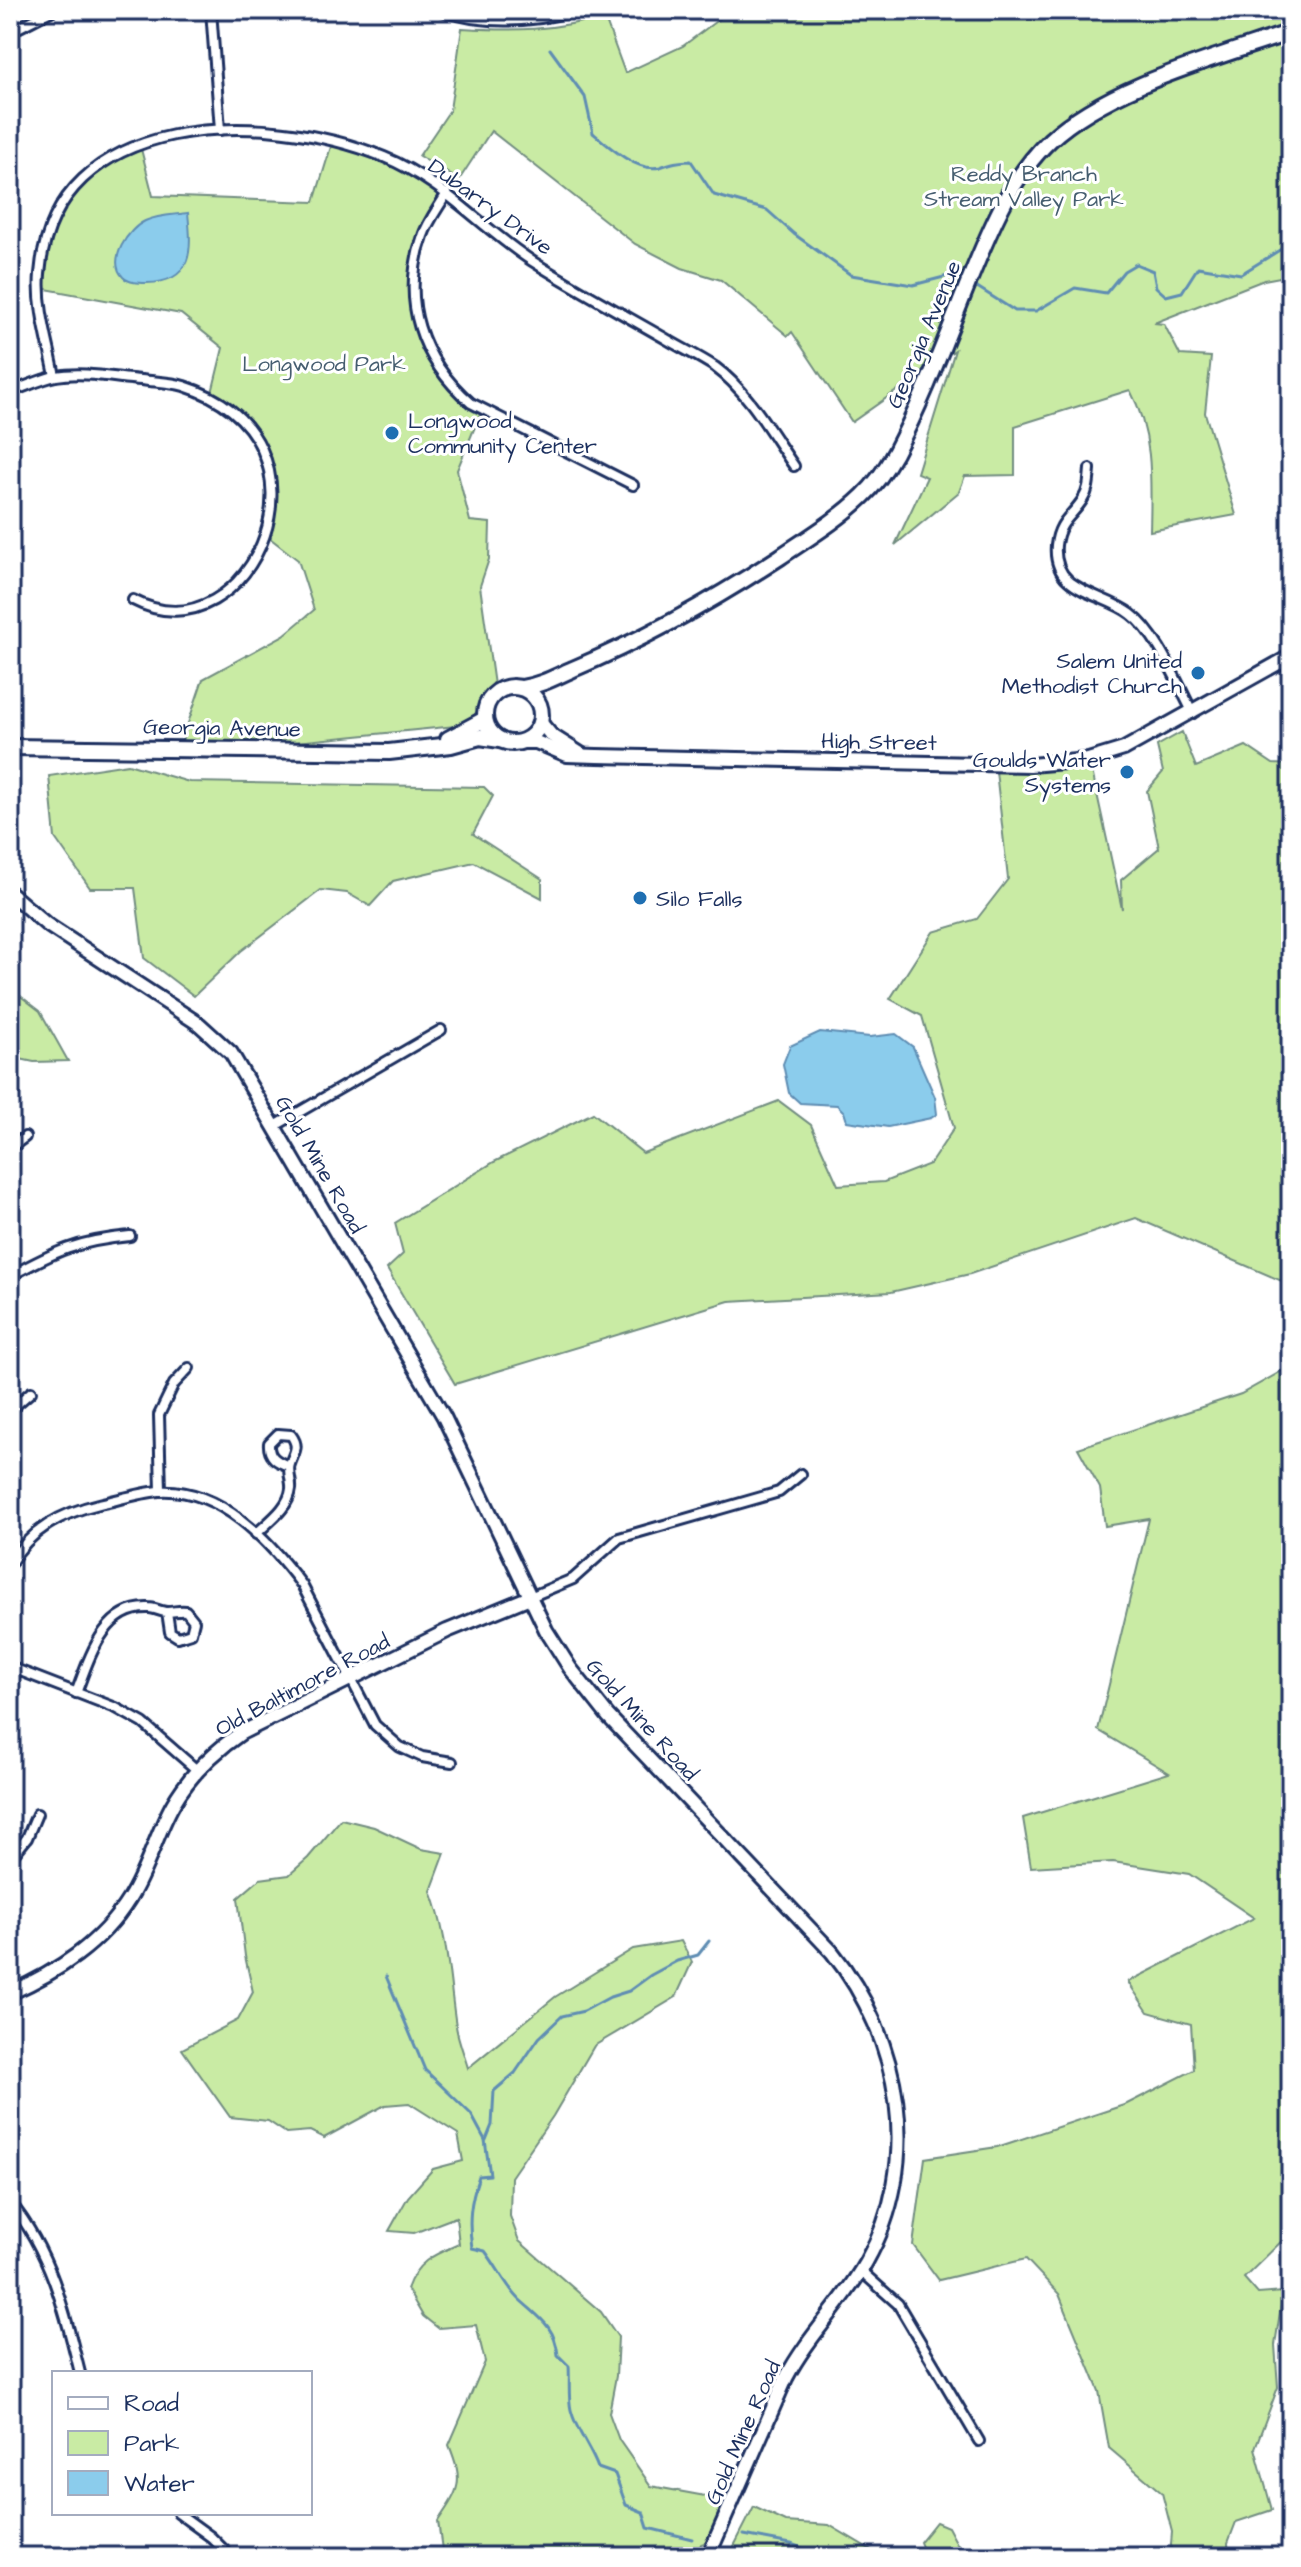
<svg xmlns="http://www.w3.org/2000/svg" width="1301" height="2567" viewBox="0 0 1301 2567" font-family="'Architects Daughter',sans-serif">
<rect width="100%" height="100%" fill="#fff"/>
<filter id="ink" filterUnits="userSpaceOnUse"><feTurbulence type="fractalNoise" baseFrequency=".0125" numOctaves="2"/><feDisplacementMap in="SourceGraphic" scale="16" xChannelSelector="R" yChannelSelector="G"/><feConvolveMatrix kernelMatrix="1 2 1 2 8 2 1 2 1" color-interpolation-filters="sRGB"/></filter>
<g filter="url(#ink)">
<g fill="#c9eba4" stroke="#728d81" stroke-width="2">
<polygon points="439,10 577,10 500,20"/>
<path d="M731,10C762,10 793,14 823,10H1291V275L1264,280L1154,323L1164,324L1180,355L1211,357L1205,413L1236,515L1150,531C1151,483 1154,434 1130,390L1015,426V475L965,476L959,492L895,545L927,477L917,473L955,350L852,422L792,332L788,336L721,280L682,268L635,244L491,131L459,180L419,156L450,110L462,28C514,31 554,31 604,16L625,73L683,46Z"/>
<polygon points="333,140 383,157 447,193 423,235 414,304 435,364 482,410 457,470 470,521 490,523 489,559 480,586 494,685 473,717 456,726 286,743 182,741 203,679 284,635 314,610 298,560 266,535 272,490 255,436 211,397 223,348 181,314 40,288 47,235 88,173 140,145 153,196 314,202"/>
<polygon points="1182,732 1196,767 1246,746 1273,764 1291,765 1291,1285 1136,1218 970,1274 891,1292 729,1301 455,1384 387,1269 403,1254 395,1223 494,1162 593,1113 643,1153 779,1101 811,1125 838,1185 884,1182 930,1164 954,1128 922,1016 890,999 933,932 977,919 1008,879 996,771 1043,771 1091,766 1122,909 1121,880 1159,848 1147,791 1163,772 1157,746"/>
<polygon points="128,764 189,782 484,787 493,796 473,834 542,879 542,898 474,862 393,881 370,906 347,893 321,890 241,951 194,996 144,958 135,888 90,888 55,838 49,776"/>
<polygon points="10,988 40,1011 68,1061 34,1062 10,1057"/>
<polygon points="1291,1366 1291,2232 1244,2278 1258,2294 1283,2292 1275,2345 1278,2387 1255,2448 1272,2510 1236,2522 1228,2543 1229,2557 1170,2557 1172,2532 1162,2493 1109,2448 1099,2391 1059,2294 1026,2259 939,2280 913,2245 925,2158 997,2147 1127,2104 1194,2070 1191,2024 1148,2012 1128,1982 1254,1918 1189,1874 1113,1862 1031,1867 1023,1818 1169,1773 1098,1730 1149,1519 1105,1526 1100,1488 1078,1448 1241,1394"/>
<path d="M341,1819L374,1827L421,1849L445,1853L431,1891C448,1935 449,1980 456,2026C458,2040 464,2054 468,2068L555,1997L633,1949L681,1941L692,1962L676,1997L594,2046L553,2116L511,2177L510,2216L519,2241L601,2312L618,2337L616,2376L609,2413L619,2440L651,2486L727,2500L708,2542L701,2544L696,2557H639L636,2554L619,2557H443L438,2521C460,2489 464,2482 449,2445L485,2362L476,2325L438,2328L423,2316L407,2289C417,2261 433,2255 459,2244L456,2217L414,2233L389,2231L408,2197L433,2169L463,2161L458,2134L409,2103L385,2105L324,2138L310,2131L286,2133L268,2121L230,2117L182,2049L238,2020L253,1992L245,1956L238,1898L260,1879L289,1875L308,1858Z"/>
<polygon points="754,2507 786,2522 829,2525 883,2557 730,2554"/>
<polygon points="936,2522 948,2527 964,2557 926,2557 920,2542"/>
</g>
<g fill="#8bccec" stroke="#5e8db3" stroke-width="2">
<path d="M188,213C192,250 194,282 147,283C139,283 129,283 123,277C107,260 128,229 145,221C158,215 174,215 188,213Z"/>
<polygon points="820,1032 870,1037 896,1034 913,1047 935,1097 937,1114 931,1118 888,1127 847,1121 844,1112 837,1105 800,1103 789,1093 783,1064 790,1046"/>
</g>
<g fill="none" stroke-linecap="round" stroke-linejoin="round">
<g stroke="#5e8db3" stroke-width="3">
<path d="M550,49L585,97L593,133C608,146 638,173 660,167C671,163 678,161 691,161L714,195L767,210L794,234L851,275L913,285L948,276L964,279"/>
<polyline points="974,285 1015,311 1036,311 1075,288 1106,293 1124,271 1136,264 1153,271 1156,287 1166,296 1182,292 1198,267 1241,274 1291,243"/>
<path d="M386,1976L425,2070L471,2114L485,2140L490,2175L479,2176C470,2202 468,2221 472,2248L485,2251C496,2265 506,2286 519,2299C538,2317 555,2325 558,2355L569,2366C570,2380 568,2397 571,2410C576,2431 591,2448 598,2468L615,2474L626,2505L643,2512L648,2528L692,2539"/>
<polyline points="486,2140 492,2125 494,2091 515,2073 539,2038 562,2016 584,2011 610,1997 629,1991 651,1975 677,1961 698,1955 709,1941"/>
<polyline points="744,2535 791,2544 825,2557"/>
<polyline points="835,2557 857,2555 860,2557"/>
</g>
<defs>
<g id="street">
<polyline points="211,10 220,130"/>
<path d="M439,10C482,25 533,23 577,10"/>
<polyline points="10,32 53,10"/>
<path d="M447,193C439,207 428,221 423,236C400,300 421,360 471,403L633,485"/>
<path d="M55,376C49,344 37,307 40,274C53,108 267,109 384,157C443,181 480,227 532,261C576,289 623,314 668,340C683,349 700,357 715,367C749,392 771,433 794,466"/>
<path d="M10,392C25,387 41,379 56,376C84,371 114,378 141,380C155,382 170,382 184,386C349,438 251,662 133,600"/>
<path d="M1090,469C1089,480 1089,490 1083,499C1072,517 1059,520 1056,545C1052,593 1102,592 1131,614C1158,634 1177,683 1193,713"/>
<polyline points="275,1126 441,1030"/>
<polyline points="10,1148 25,1137"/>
<path d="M10,1276C56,1251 77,1241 130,1236"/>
<polyline points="10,1410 31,1392"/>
<polyline points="161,1491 159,1415 174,1384 189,1368"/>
<path d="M256,1534C268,1522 289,1508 291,1489C292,1481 287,1472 290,1464C294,1452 300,1447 291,1435L278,1434L269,1443C268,1457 277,1462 289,1466"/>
<path d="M10,1564C30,1530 61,1513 99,1504C118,1500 139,1493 159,1491C220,1487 269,1541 302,1585L375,1725L400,1747L422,1757L452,1762"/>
<polyline points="530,1597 573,1579 619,1538 779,1492 801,1474"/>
<polyline points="10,1667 116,1708 143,1723 198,1771"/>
<path d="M76,1693C89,1660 103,1606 149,1608C155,1608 161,1612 167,1612C174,1612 179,1610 186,1611L194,1621L191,1633L178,1637L170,1632L167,1612"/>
<polyline points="10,1859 27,1838 37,1814"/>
<path d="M10,2202C51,2252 65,2312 80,2373"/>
<polyline points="861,2271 898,2304 979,2441"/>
<polyline points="178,2513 211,2537 231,2557"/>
</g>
<g id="secondary">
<polyline points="540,722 551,735 581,754"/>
<polyline points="520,742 536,742 567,755 597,756 1030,765 1088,760 1124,749 1291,656"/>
<path d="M10,893L46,924L199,1024L231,1053L444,1417L546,1630L570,1668L608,1716L832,1952C901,2038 923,2162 866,2262C843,2303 808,2336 786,2378L708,2557"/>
<path d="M10,1993C57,1972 101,1944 129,1899C148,1869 156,1834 173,1804C189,1776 215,1751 241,1733L447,1631L530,1597"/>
</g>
<g id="primary">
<circle cx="513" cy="715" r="28"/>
<path d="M522,688C541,685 555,677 573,669C645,639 714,600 780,557C808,538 838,520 863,496C876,484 886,469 895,453C924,398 946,338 969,281C990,230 1010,178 1050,140C1108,86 1216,58 1291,32"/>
<polyline points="448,739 485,719"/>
<polyline points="10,747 389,752 451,745 480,737 500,740"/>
</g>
</defs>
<use href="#street" stroke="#1b2f5e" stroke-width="14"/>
<use href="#secondary" stroke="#1b2f5e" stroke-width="18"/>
<use href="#primary" stroke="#1b2f5e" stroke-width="20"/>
<use href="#street" stroke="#fff" stroke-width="8"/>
<use href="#secondary" stroke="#fff" stroke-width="12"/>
<use href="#primary" stroke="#fff" stroke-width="14"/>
</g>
</g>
<g fill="#1f6fb2" stroke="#fff" stroke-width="3">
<circle cx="392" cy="433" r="8"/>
<circle cx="1198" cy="673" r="8"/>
<circle cx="1127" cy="772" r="8"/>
<circle cx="640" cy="898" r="8"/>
</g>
<g text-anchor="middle" stroke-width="6" stroke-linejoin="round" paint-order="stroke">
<g font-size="22" fill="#465e70" stroke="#fff">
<text x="1024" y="181">Reddy Branch<tspan x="1024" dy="25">Stream Valley Park</tspan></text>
<text x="324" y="371">Longwood Park</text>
</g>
<g font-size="22" fill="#1b2f5e" stroke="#fff">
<text transform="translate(491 206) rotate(36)" y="8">Dubarry Drive</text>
<text transform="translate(923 334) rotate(-67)" y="8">Georgia Avenue</text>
<text transform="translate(222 727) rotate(1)" y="8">Georgia Avenue</text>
<text transform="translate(879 741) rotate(1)" y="8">High Street</text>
<text transform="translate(321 1164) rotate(60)" y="8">Gold Mine Road</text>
<text transform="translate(302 1684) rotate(-28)" y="8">Old Baltimore Road</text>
<text transform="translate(643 1719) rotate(48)" y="8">Gold Mine Road</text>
<text transform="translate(742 2432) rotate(-66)" y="8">Gold Mine Road</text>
</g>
<g font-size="22" fill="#1b2f5e" stroke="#fff" text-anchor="start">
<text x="408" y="428">Longwood<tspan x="408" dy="25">Community Center</tspan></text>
<text x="1182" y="668" text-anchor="end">Salem United<tspan x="1182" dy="25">Methodist Church</tspan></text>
<text x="1111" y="767" text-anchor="end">Goulds Water<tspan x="1111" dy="25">Systems</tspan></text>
<text x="656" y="906">Silo Falls</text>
</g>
</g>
<rect width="1301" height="2567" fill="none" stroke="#fff" stroke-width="40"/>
<rect x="20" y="20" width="1261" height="2527" fill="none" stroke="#1b2f5e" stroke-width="3" filter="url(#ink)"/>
<rect x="52" y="2371" width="260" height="144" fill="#ffffff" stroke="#a4acbf" stroke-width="2"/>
<rect x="68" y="2397" width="40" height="12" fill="#ffffff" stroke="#a4acbf" stroke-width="2"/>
<text x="124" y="2411" font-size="24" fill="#1b2f5e">Road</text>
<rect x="68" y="2431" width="40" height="24" fill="#c9eba4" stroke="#a4acbf" stroke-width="2"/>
<text x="124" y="2451" font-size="24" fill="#1b2f5e">Park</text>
<rect x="68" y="2471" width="40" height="24" fill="#8bccec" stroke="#a4acbf" stroke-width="2"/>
<text x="124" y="2491" font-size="24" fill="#1b2f5e">Water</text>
</svg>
